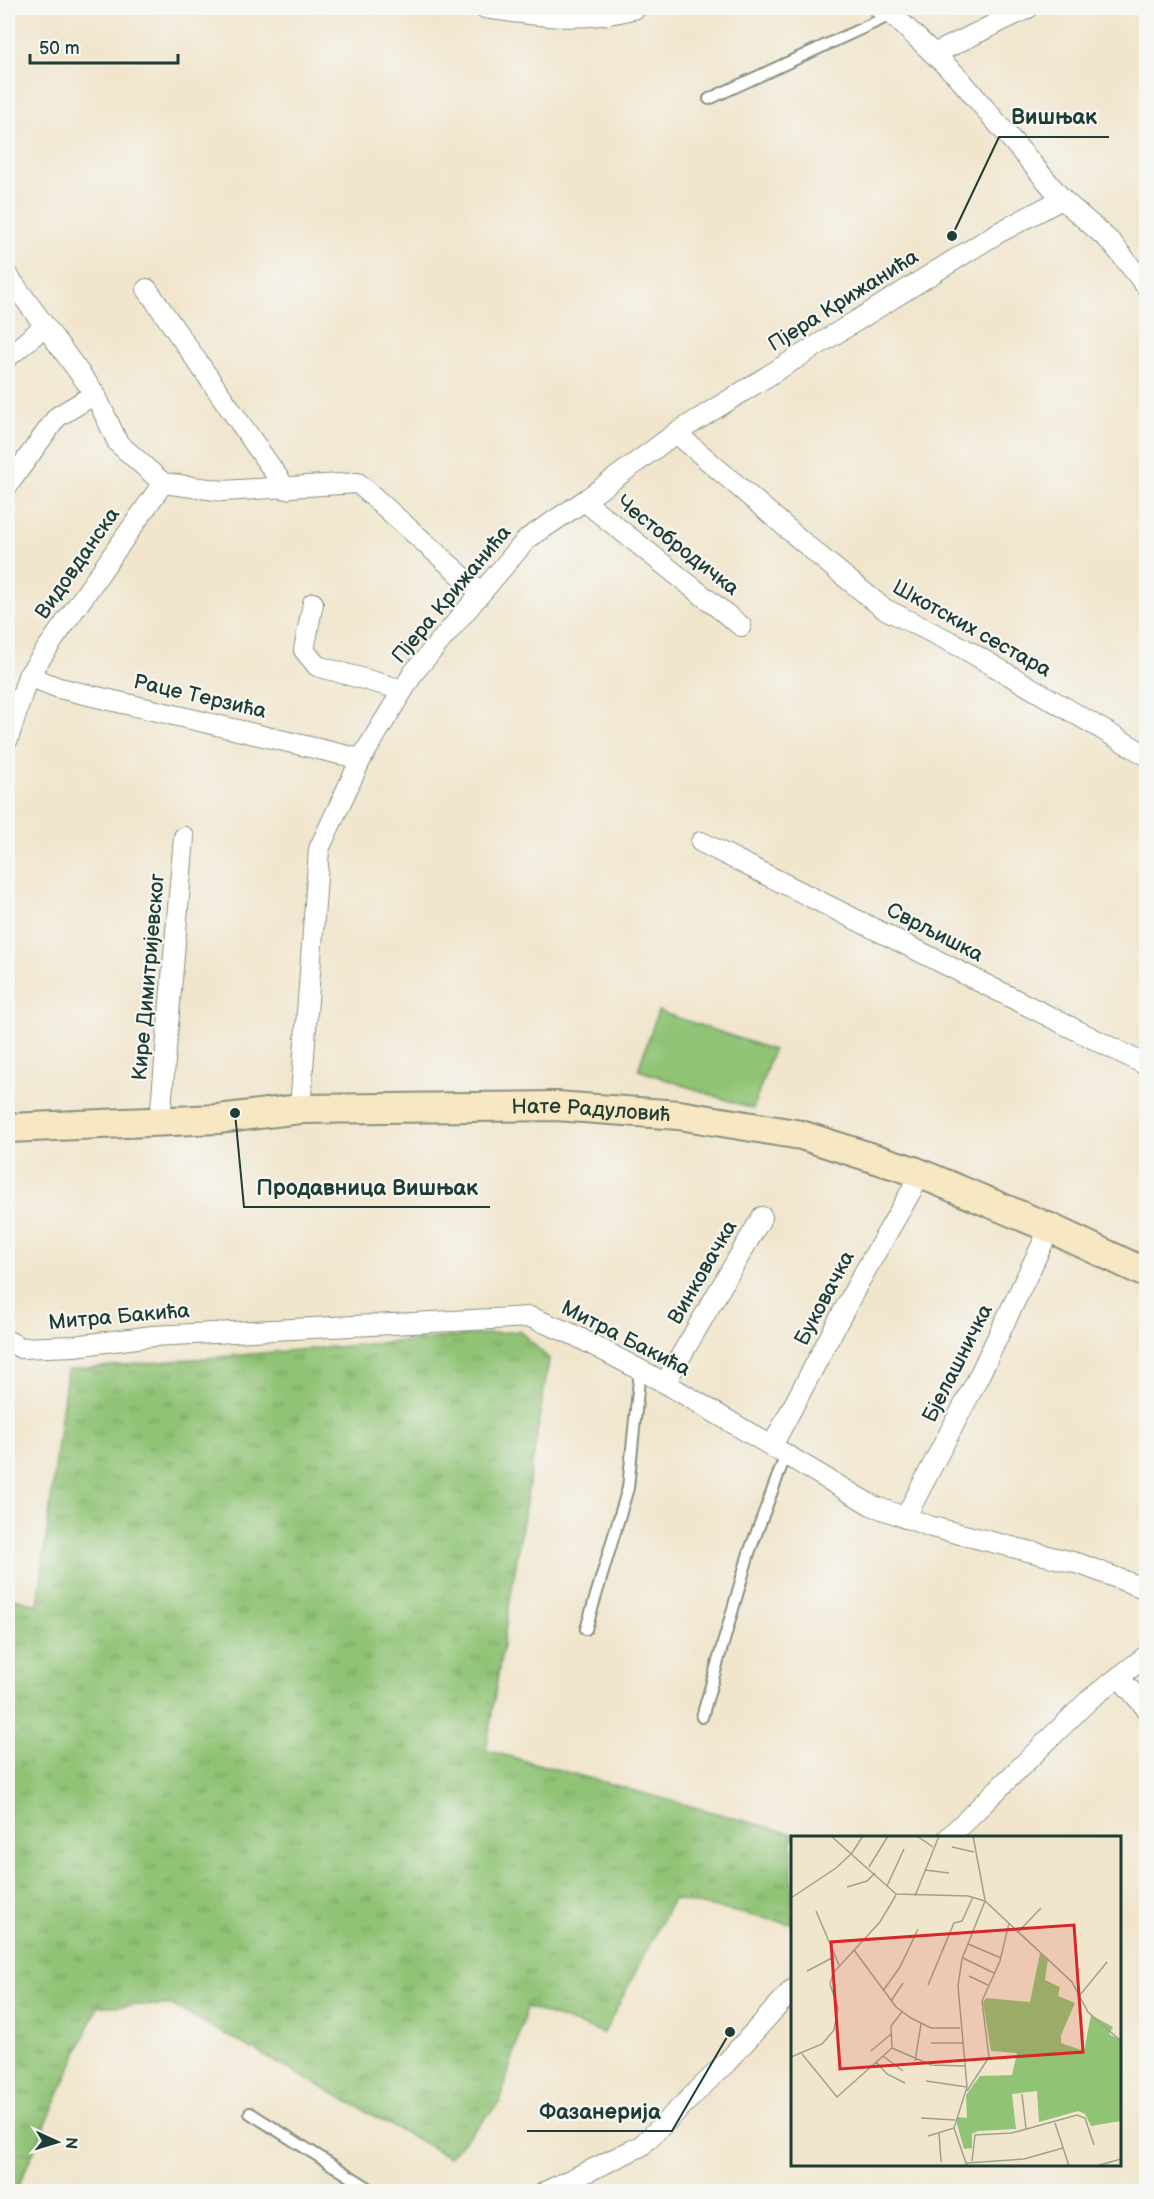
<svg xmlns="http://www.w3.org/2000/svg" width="1154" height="2199" viewBox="0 0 1154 2199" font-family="'Balsamiq Sans',sans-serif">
<defs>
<pattern id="grass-tufts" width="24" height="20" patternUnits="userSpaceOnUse" patternTransform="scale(1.5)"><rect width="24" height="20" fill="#90c374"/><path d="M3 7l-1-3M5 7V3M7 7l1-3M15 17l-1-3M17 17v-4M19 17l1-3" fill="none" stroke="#75a060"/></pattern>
</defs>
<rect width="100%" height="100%" fill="#f6f6f2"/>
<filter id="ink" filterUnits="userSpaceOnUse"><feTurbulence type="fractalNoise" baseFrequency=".0167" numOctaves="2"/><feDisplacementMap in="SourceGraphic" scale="12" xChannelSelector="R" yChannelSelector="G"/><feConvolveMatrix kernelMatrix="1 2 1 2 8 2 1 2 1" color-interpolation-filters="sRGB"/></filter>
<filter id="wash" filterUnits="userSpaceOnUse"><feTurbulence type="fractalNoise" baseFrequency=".008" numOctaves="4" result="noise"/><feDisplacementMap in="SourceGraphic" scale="24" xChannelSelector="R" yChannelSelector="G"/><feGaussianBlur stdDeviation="1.35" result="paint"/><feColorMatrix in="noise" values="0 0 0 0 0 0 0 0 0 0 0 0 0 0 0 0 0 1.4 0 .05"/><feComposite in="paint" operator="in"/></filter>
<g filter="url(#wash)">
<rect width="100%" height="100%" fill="#f1e5cc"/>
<polygon fill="url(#grass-tufts)" stroke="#588054" stroke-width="1.5" points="520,1331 549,1359 486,1750 804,1837 792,1838 792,1924 673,1899 604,2033 527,2007 500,2102 449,2157 172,2005 98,2006 16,2191 8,2191 8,1596 38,1605 67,1370"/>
<polygon fill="#90c374" stroke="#588054" stroke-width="1.5" points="658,1011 773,1050 753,1109 638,1070"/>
</g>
<g filter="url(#ink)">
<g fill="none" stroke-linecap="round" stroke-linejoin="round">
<defs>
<g id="lane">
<polyline points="709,99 891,15"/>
<polyline points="586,1629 628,1488 640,1370"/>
<polyline points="702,1717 749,1553 786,1454"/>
<polyline points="250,2113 375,2192"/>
</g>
<g id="street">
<path d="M485,8C541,16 580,23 636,8"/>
<polyline points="879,8 892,14 958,77 1062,199 1112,243 1146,286"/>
<polyline points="934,54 1028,8"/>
<polyline points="8,276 95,394 118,443 163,483 223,491 358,483 481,593"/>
<polyline points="147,289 286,489"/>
<polyline points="8,357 45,326"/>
<polyline points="676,433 817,554 883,608 963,648 1146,755"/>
<polyline points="8,485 57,417 95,394"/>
<polyline points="584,501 741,626"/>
<polyline points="313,603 304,650 317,666 403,690"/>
<polyline points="28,676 59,688 361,759"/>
<polyline points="8,739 28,676 163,483"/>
<polyline points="701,842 1146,1065"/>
<polyline points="300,1109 319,849 361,759 414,672 527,539 584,501 676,433 996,234 1062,199"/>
<polyline points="160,1120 184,837"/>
<polyline points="8,1341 21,1348 74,1346 153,1336 530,1317 572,1334 665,1383 871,1505 932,1527 1080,1564 1146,1589"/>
<polyline points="665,1383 762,1217"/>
<polyline points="772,1446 860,1280 921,1174"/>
<polyline points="905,1518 976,1382 1050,1228"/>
<polyline points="1119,1677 1146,1708"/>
<polyline points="948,1838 1090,1699 1146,1656"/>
<polyline points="545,2192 641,2146 726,2063 792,1990"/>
</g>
<g id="secondary">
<path id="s1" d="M8,1128L218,1119L300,1109L556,1106L679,1115L801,1135L914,1171L1050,1228L1146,1273"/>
</g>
</defs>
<use href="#lane" stroke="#889180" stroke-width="14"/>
<use href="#street" stroke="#889180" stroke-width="22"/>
<use href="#secondary" stroke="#889180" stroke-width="32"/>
<use href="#lane" stroke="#fff" stroke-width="10"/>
<use href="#street" stroke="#fff" stroke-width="20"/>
<use href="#secondary" stroke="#f8e7c3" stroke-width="28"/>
</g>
</g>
<g text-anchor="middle" stroke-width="4.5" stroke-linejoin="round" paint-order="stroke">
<g font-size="21" fill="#1f3d34" stroke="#f6f6f2">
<text transform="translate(843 300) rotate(-32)" y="7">Пјера Крижанића</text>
<text transform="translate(678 545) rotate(38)" y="7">Честобродичка</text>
<text transform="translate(77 563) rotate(-55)" y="7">Видовданска</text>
<text transform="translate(451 594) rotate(-50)" y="7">Пјера Крижанића</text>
<text transform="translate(972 628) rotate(29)" y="7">Шкотских сестара</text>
<text transform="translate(200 696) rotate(13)" y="7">Раце Терзића</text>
<text transform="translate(935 932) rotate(27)" y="7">Сврљишка</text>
<text transform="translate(148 977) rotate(-85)" y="7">Кире Димитријевског</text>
<text dy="7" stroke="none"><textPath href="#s1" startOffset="584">Нате Радуловић</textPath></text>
<text transform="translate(702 1272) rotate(-60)" y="7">Винковачка</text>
<text transform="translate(824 1298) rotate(-62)" y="7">Буковачка</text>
<text transform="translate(119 1316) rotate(-5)" y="7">Митра Бакића</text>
<text transform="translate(626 1338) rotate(27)" y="7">Митра Бакића</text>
<text transform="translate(957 1363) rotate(-63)" y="7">Бјелашничка</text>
</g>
</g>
<g transform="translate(791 1836)">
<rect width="330" height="330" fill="#f1e5cc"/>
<path d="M249,117L257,123L254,144L269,151L267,160L284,167L270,199V207L293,215L300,179L322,191L318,198L330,204V285L300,290L294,278L287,275L248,286L246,255L221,258L225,293L187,295L181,298V312L173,313L166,288V281L176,282L175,259L189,240L221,239L226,217L200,215L192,166L195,162L239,166Z" fill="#90c374"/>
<path fill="none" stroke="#9da28f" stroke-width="1.5" d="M40,0L105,58M126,0L142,11M182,0L194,64M161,11L183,16M78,31L97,0M134,34L158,37M96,50L113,13M56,51L76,45L84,37M105,58L177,60L194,65L281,146L297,176L330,205M124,60L148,0M0,62L45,32L61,17L72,0M25,75L48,129M226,97L250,72M177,108L210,122M63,114L105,171L120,182L140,192H169M172,122L203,137M16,135L43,121M178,140L197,149M137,149L163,87L171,85L182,61M92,155L109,131L127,93M289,159L316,126M100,165L112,147M140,207H172M101,212L140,229L175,230M80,215L100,198M11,218L46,261L101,212L100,190L111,176M92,220L112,235M0,221L31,208L43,194L47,172L39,148L42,137L89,86L105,59M124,225L130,188M85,226L96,238L114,247M135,245L176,251M176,255L198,221L191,165L209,125L218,87M231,258L235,293M130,282L164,284M264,287L278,330M148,296L150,326M137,300L163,292M181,325L184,299L221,297L286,279L294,282L303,309M175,327L233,323L272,312M176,330L163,292L176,251L167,150L171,123L194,65M305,330L330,323"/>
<path fill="#d62828" fill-opacity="0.15" stroke="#d62828" stroke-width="3" d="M283,89L292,216L49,233L40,106Z"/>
<rect width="330" height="330" fill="none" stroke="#1f3d34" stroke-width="3"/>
</g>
<path fill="none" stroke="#1f3d34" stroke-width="2" d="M952 236L999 137H1109M235 1113L244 1207H490M730 2032L672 2131H527"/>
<g fill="#1f3d34" stroke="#f6f6f2" stroke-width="2">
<circle cx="952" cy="236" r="6"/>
<circle cx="235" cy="1113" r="6"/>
<circle cx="730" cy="2032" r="6"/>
</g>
<g font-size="22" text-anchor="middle" font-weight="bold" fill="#1f3d34" stroke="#f6f6f2" stroke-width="4.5" stroke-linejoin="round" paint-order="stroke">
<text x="1054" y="124">Вишњак</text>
<text x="367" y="1195">Продавница Вишњак</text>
<text x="600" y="2119">Фазанерија</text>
</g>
<rect width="1154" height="2199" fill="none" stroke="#f6f6f2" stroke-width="30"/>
<g transform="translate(57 2142) rotate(94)" stroke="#f6f6f2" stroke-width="4.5" paint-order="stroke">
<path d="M0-4.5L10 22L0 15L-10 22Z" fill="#1f3d34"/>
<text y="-9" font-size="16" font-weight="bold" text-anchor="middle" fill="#1f3d34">N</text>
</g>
<path d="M30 54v9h148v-9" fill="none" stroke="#1f3d34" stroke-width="3"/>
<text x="39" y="54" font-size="18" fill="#1f3d34" stroke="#f6f6f2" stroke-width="4.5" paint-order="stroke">50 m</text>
</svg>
